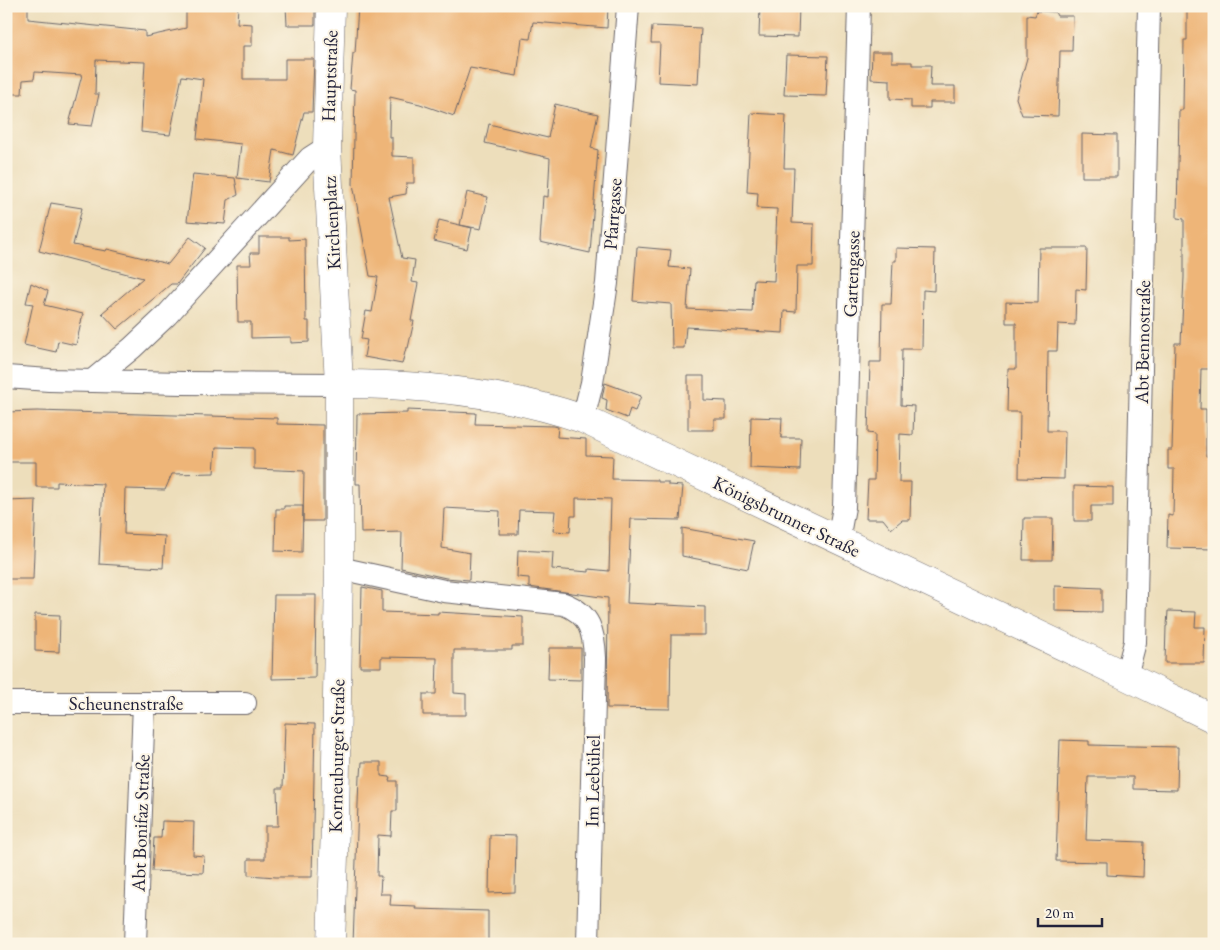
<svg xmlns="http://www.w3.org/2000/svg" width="1220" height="950" viewBox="0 0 1220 950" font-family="'EB Garamond',serif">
<rect width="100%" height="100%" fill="#fcf5e5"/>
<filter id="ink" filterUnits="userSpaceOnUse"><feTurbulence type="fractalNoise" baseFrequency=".02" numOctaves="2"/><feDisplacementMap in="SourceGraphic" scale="10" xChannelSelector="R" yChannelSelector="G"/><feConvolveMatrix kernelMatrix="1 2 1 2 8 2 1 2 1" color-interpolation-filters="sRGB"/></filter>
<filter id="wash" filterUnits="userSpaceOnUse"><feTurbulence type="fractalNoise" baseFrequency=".0096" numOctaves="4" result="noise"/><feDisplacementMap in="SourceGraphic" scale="20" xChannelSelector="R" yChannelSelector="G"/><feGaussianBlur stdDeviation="1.12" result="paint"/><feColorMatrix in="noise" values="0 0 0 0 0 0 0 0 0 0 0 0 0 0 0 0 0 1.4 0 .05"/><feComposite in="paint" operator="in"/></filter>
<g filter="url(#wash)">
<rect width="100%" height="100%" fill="#eddebb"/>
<g id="blocks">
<g fill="#eeb578">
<polygon points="8,6 28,6 28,19 145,31 145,37 186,28 186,6 238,6 237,23 252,24 252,46 243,46 243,79 285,79 285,59 314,59 312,112 304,112 293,155 274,150 269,182 237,178 241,144 197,139 203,79 182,76 170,135 141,132 145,62 96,60 95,94 99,94 92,126 69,124 82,75 35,72 34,79 23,80 22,94 6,94"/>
<polygon points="286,6 315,6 315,25 287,25"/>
<polygon points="358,6 608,6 607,28 533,22 530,39 522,38 517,76 470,68 454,116 420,104 390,97 389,137 392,137 392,156 414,157 414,183 407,183 406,194 389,197 402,258 415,260 412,282 418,283 411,321 414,321 408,348 406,348 402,364 364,357 367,340 361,339 366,311 372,312 378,277 370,276 353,184 355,90 350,89 353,53 355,53"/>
<polygon points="760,6 799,6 798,37 759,36"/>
<polygon points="1187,6 1214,6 1214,369 1201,369 1200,409 1206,409 1206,456 1214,456 1214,549 1167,548 1168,515 1173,516 1174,469 1168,469 1168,450 1172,450 1175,343 1181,343 1184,277 1184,219 1177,218 1179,110 1183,110 1184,40 1187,40"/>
<polygon points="1037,11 1055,12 1057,16 1073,16 1072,51 1060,51 1058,116 1022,115 1016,98 1027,58 1027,15 1035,16"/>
<polygon points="652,26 701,28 698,84 658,82 660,43 651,43"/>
<polygon points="872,52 892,52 892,62 912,62 912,65 931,65 930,86 955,86 955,102 930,102 930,108 911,108 911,100 890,99 890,80 871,79"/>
<polygon points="786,55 828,56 826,96 784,95"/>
<polygon points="555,104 598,114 591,148 598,150 590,253 540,242 543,196 548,197 550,158 485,143 489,124 548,138"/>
<polygon points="751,113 786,115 784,168 794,168 792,223 814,224 813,266 797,266 796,312 784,311 783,333 686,327 684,348 672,348 671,304 633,301 637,247 671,250 669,267 690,269 687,309 752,312 754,280 774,281 777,209 757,208 758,193 747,192"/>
<polygon points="1082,134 1117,135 1117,177 1082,177"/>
<polygon points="193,174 235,178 238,195 228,200 225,224 187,221"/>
<polygon points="467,192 488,197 481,229 460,225"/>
<polygon points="51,203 82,208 73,245 106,251 107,249 168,264 190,237 205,248 177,284 171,284 117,329 102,313 143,278 39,251"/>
<polygon points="439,220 472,228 467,249 434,241"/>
<polygon points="259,237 289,237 289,240 305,239 306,321 309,321 309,342 291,343 291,337 251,338 251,322 238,322 237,265 251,265 250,253 259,253"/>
<polygon points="896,248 935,249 934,291 923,290 922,349 902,349 901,405 914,406 913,435 900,434 899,482 911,482 910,520 902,520 891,529 883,519 866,519 868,480 874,480 875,434 868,433 870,362 881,362 882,304 891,304 893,261 896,261"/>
<polygon points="1039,248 1087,248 1086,290 1076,289 1075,325 1058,324 1057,351 1048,351 1047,431 1065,431 1064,479 1019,478 1020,412 1007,412 1008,369 1016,369 1016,323 1006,323 1006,302 1038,303"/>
<polygon points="31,283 48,291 44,305 83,314 76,345 58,341 56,352 24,345 33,304 26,303"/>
<polygon points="688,376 704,376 704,400 726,401 726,419 714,419 714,430 688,430"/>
<polygon points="605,383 641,396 635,411 630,409 627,418 606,410 607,400 602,398"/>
<polygon points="407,410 476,413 475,424 554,426 558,427 557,437 586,439 586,455 613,456 612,479 657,480 657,482 668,482 668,485 683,486 680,520 631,519 627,603 705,607 705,635 671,635 670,709 607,708 608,598 529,587 529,578 517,577 518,550 553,552 552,569 589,572 589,569 609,571 611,499 576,498 576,516 571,516 570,532 553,531 555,511 519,510 518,534 499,534 500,511 444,508 442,548 470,553 469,580 446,578 401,568 402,532 361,533 360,484 356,484 357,414 407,413"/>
<polygon points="37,411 277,418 277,424 323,425 323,521 303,521 304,471 254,469 254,448 216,447 214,473 172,474 165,490 125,489 124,534 165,536 163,568 99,564 103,484 57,482 57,487 36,487 36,462 6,462 6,412"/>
<polygon points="751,417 782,418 781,438 801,438 800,470 750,468"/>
<polygon points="1074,486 1113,487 1113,506 1091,506 1091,521 1074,521"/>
<polygon points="36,500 33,579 6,579 6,501"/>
<polygon points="284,506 303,506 302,552 275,551 276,509 284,509"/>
<polygon points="1024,518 1053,518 1052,560 1023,560"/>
<polygon points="682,528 754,541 748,569 682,556"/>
<polygon points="1055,586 1102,588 1102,612 1055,611"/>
<polygon points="362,587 382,591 382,612 438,614 438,612 523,617 523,646 512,646 512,650 454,650 454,693 466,694 466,715 423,715 423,694 436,694 437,658 381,657 381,667 360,667"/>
<polygon points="274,595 316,595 315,678 272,679"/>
<polygon points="1168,611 1196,612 1195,627 1205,627 1204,663 1165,663 1166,626 1167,626"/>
<polygon points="35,614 60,615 59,652 35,651"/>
<polygon points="549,648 581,648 581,680 548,679"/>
<polygon points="285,723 315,724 312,877 276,877 248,875 248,859 265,859 265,826 278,826 277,788 283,788"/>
<polygon points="1060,740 1089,741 1089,745 1178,747 1177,790 1133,789 1133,777 1088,777 1086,840 1144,842 1143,877 1107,875 1107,862 1056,861"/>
<polygon points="362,762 381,762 381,776 390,777 389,781 397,781 397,811 392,811 391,836 378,835 377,876 381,876 380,894 391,894 390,905 416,906 415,909 488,911 488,944 353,944 359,776 361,776"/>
<polygon points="162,821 194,822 193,855 204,856 203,873 152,871 154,838 161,838"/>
<polygon points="490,835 516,836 515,892 489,893"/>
</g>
</g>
</g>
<g filter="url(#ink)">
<use href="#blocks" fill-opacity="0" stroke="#696468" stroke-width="1"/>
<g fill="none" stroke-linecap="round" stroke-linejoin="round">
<defs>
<g id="minor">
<polyline points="6,377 49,380 182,383 339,384"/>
<polyline points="92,381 132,348 167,315 310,158 327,147"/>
<polyline points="583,419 592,383 607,283 628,6"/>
<polyline points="838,540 844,507 859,6"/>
<path d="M339,568L444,591L564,604C590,614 594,632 595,658L588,944"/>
<polyline points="1126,676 1135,642 1149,6"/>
<polyline points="6,703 245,703"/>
<polyline points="135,944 144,703"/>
</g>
<g id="tertiary">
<path d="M339,384C421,384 505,392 583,419L1126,676L1214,719"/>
<polyline points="331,944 335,826 339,568 339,384 327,147 331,6"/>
</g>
</defs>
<use href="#minor" stroke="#696468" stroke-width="24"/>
<use href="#tertiary" stroke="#696468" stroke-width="29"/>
<use href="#minor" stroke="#fff" stroke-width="22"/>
<use href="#tertiary" stroke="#fff" stroke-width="28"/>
</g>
</g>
<g text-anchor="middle" stroke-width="4" stroke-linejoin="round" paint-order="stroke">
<g font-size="19" fill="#22223b" stroke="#fcf5e5">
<text transform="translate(329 76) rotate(-88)" y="7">Hauptstraße</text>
<text transform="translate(612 214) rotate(-86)" y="7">Pfarrgasse</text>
<text transform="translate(331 223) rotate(-93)" y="7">Kirchenplatz</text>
<text transform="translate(851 274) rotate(-88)" y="7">Gartengasse</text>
<text transform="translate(1142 342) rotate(-89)" y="7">Abt Bennostraße</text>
<text transform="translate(787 516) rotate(26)" y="7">Königsbrunner Straße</text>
<text x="126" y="710">Scheunenstraße</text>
<text transform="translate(336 756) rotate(-89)" y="7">Korneuburger Straße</text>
<text transform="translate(592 781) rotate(-89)" y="7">Im Leebühel</text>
<text transform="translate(140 823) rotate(-88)" y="7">Abt Bonifaz Straße</text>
</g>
</g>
<rect width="1220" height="950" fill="none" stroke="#fcf5e5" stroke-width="25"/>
<path d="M1038 918v8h64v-8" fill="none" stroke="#22223b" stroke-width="2.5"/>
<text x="1045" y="918" font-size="15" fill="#22223b" stroke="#fcf5e5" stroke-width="4" paint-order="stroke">20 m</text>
</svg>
